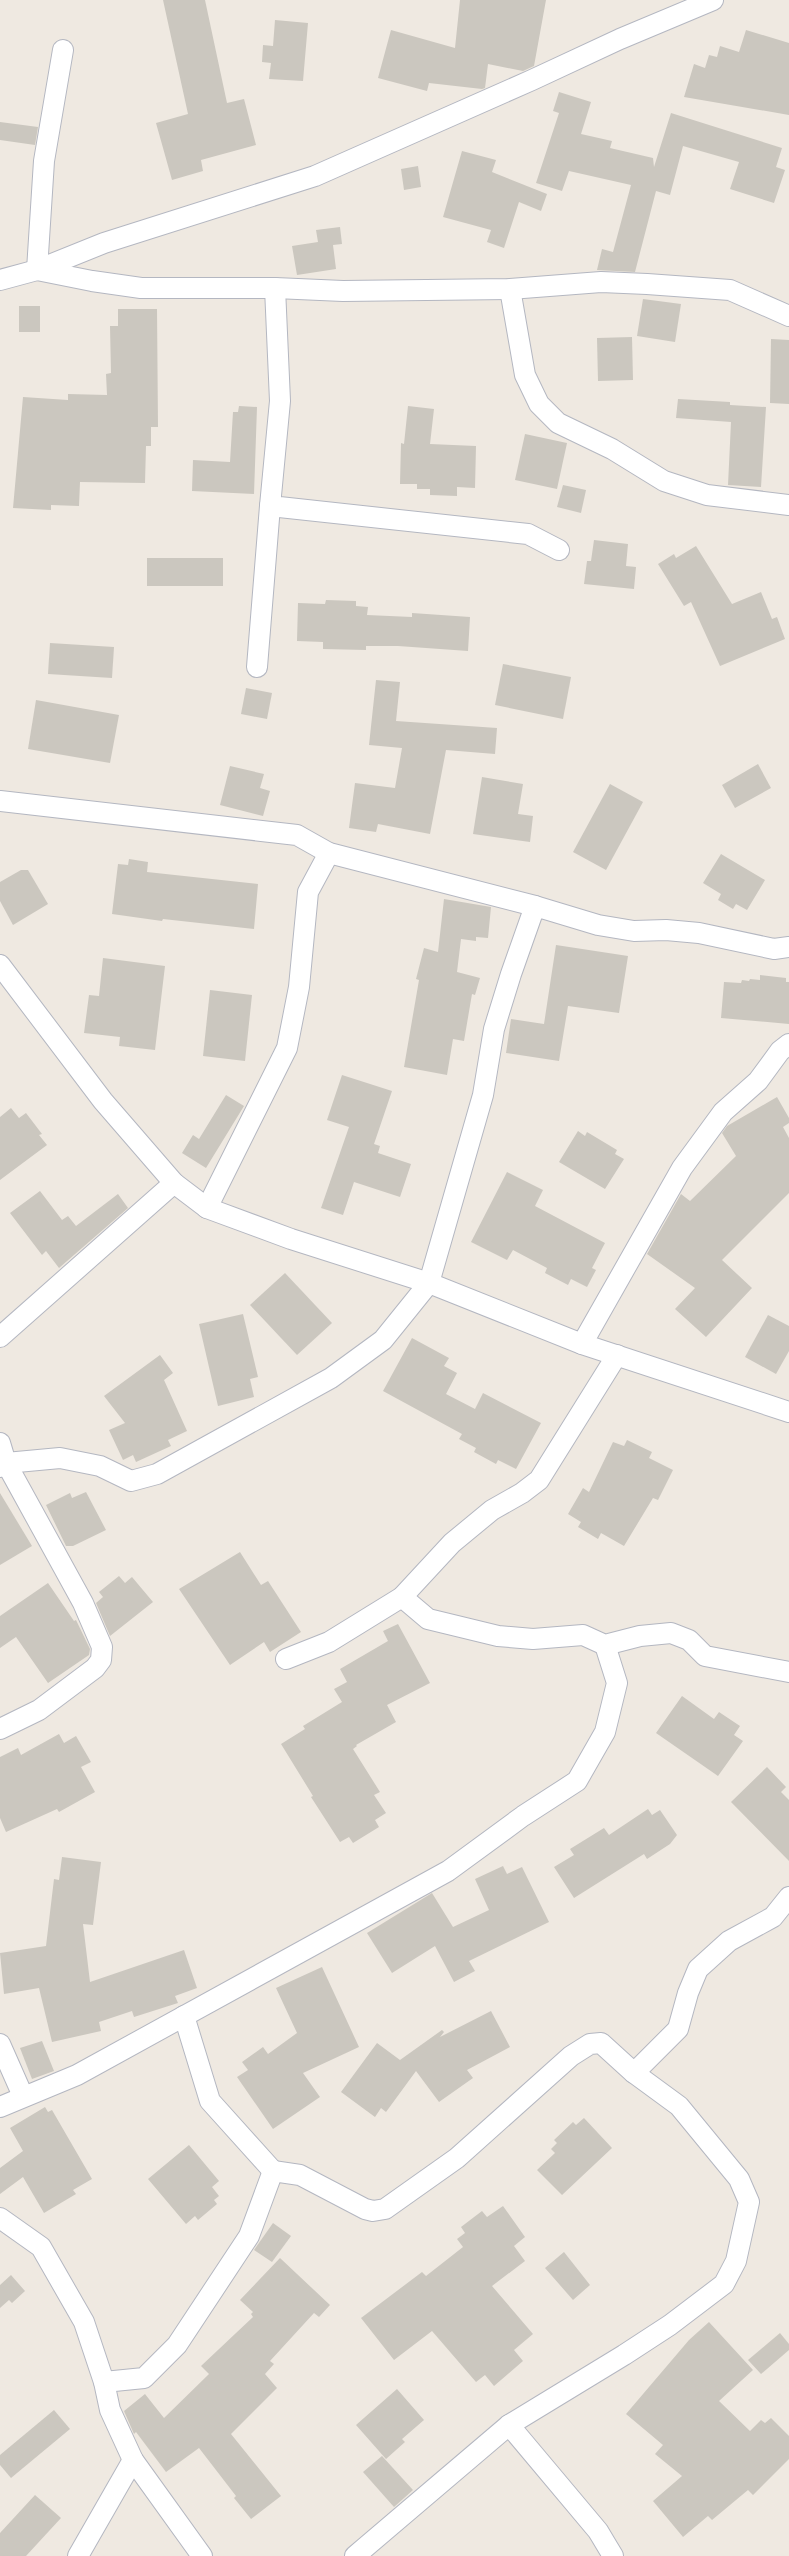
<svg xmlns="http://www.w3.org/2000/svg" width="789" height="2556" viewBox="0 0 789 2556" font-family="Manrope,sans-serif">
<rect width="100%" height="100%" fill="#efe9e1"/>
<g fill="#cbc7bf">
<polygon points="163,0 205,0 227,103 244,99 256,145 201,160 203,171 172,180 156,123 188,114"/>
<polygon points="460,0 546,0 534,66 523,71 488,64 485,88 482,89 429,83 427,91 378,78 391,30 455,48"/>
<polygon points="275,20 308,23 303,81 269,79 271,63 262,62 263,45 273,46"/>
<polygon points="746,30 789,43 789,115 684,97 694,64 705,68 709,55 717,57 720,46 739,52"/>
<polygon points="559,92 591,102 581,134 612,141 610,148 653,158 654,167 671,113 782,148 776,167 785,170 774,203 730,189 739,162 683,146 670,195 656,191 635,272 597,270 602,249 613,252 631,185 569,171 562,191 536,183 559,113 553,111"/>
<polygon points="0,122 38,127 35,145 0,140"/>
<polygon points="462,151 496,160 492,172 547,194 541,211 519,202 504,248 487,242 491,230 443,217"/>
<polygon points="418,166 421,187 404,190 401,169"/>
<polygon points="340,227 342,244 333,245 336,269 297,275 292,246 318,242 316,230"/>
<polygon points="643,299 681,304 675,342 637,336"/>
<rect x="19" y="306" width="21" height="26"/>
<polygon points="118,309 157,309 158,427 151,427 151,446 146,446 145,483 80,482 79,506 51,505 51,510 13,508 23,397 68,400 68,394 107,395 106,374 111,373 110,326 118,326"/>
<polygon points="632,337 633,380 598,381 597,338"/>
<polygon points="771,339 789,340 789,404 770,403"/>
<polygon points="678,399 730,402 730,405 766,407 761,487 728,485 731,422 676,418"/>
<polygon points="239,406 257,407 254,494 192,491 193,460 230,462 233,412 238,412"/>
<polygon points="408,406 434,409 430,444 476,446 475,488 457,487 457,496 430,495 430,489 417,489 417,484 400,484 401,443 404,444"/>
<polygon points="525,434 567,443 557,489 515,480"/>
<polygon points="563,485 586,490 581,513 557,507"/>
<polygon points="594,540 628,544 626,566 636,567 634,589 584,584 587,561 591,561"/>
<polygon points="696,546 732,604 761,592 772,619 777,617 785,639 720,666 691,602 684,606 658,564 674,554 676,558"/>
<rect x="147" y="558" width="76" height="28"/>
<polygon points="326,600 356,601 356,606 368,607 367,615 412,617 412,613 470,617 468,651 398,646 366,646 366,650 323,649 323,642 297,641 298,603 325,604"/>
<polygon points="50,643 114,647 112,678 48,674"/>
<polygon points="503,664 571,677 563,719 495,705"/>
<polygon points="376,680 400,682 396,721 497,728 495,754 446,750 430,834 378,824 376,832 349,828 355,783 395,788 402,748 369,745"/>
<polygon points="246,688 272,693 267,719 241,714"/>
<polygon points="36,700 119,715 110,763 28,749"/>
<polygon points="758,764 771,788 735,808 722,785"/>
<polygon points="230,766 264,774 260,788 270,791 263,816 220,805"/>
<polygon points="482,777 523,784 518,814 533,816 530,842 473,834"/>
<polygon points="610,784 643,802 606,870 573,852"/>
<polygon points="721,854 765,880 747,910 736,904 733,909 718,900 721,894 703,883"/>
<polygon points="129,859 148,862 147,872 258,884 254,929 163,919 162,921 112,914 118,864 128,865"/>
<polygon points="21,870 28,870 48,904 13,925 0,901 0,882"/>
<polygon points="444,899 491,907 488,938 476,937 476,941 461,939 457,972 480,978 475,995 472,994 464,1041 453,1039 447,1075 404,1067 419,980 416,979 424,948 438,952"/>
<polygon points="556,945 628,956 619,1013 568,1006 559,1061 506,1053 511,1019 544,1024"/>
<polygon points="103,958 165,966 155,1050 119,1046 120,1037 84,1033 89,995 99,996"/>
<polygon points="760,975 786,978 786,982 789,982 789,1024 721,1018 724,982 741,983 742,980 749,981 750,979 760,980"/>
<polygon points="210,990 252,995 245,1061 203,1056"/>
<polygon points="342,1075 392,1091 374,1144 380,1146 378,1153 411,1164 400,1197 354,1182 343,1215 321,1208 349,1127 327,1120"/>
<polygon points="226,1095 244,1106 206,1168 182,1153 193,1135 199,1139"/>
<polygon points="777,1097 789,1118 789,1123 783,1127 789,1138 789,1193 722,1260 752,1288 706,1337 675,1309 695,1288 647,1254 681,1194 690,1201 736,1156 722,1133 727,1126"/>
<polygon points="11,1108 19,1118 26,1113 42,1134 39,1135 47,1145 0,1180 0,1117"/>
<polygon points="578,1131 585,1136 587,1132 617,1150 615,1154 624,1159 605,1189 559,1162"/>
<polygon points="507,1172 543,1190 535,1206 605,1243 592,1268 596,1270 587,1287 571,1279 568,1285 545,1273 547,1268 513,1250 507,1260 471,1242"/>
<polygon points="40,1191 62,1220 68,1216 76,1226 118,1194 128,1208 59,1268 46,1251 42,1255 10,1213"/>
<polygon points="285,1273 332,1323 297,1355 250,1305"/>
<polygon points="243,1314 258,1377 250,1379 254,1397 218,1406 199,1324"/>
<polygon points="768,1315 789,1326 789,1351 776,1374 745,1357"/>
<polygon points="412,1338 449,1358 444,1366 457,1373 446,1394 475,1409 483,1393 541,1423 516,1469 498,1460 496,1464 474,1452 476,1448 459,1439 462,1434 383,1391"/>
<polygon points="160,1355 173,1373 164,1380 187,1431 168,1440 171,1446 136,1462 133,1455 123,1460 109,1430 125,1423 104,1396"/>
<polygon points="627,1440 652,1452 649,1458 673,1470 658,1500 653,1498 624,1546 601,1533 598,1539 578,1527 581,1522 568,1514 583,1488 589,1492 613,1442 624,1446"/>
<polygon points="86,1492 106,1530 73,1546 66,1546 46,1505 70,1493 72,1498"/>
<polygon points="0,1493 32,1546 0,1565"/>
<polygon points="240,1552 261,1585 268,1581 301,1632 270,1652 264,1642 230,1665 179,1589"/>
<polygon points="119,1576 125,1583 132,1577 153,1602 110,1636 96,1603 103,1597 99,1592"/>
<polygon points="48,1583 74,1621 76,1620 90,1649 89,1655 48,1683 16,1637 0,1648 0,1616"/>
<polygon points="398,1624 430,1683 387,1705 396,1722 356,1745 357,1746 353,1749 380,1792 374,1795 386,1813 375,1820 379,1827 353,1843 349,1837 340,1842 311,1797 313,1796 281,1744 305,1729 303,1726 342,1702 334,1689 347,1682 340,1669 388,1641 383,1631"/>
<polygon points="682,1696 714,1719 719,1712 740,1726 734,1735 743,1741 718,1776 656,1733"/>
<polygon points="59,1734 64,1743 76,1736 91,1762 81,1767 95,1792 59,1812 57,1809 6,1832 0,1818 0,1757 18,1748 21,1755"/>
<polygon points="767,1767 786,1787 781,1792 789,1800 789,1861 731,1802"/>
<polygon points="648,1809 652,1815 660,1810 677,1835 670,1844 647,1859 644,1854 574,1898 554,1867 574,1855 570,1849 604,1828 609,1835"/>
<polygon points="62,1857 101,1862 93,1925 83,1924 90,1982 184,1950 197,1988 175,1996 178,2003 134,2017 132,2011 99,2022 101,2031 52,2042 39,1988 4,1994 0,1953 46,1946 54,1879 59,1880"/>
<polygon points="503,1866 507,1874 522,1867 549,1922 469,1961 475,1971 454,1982 435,1946 392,1973 367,1933 432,1893 453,1927 489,1910 475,1879"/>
<polygon points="322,1967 359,2047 303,2073 320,2097 273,2129 237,2077 248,2070 242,2062 263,2047 268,2054 297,2033 276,1988"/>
<polygon points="491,2011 510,2047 467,2070 473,2078 439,2102 416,2071 386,2112 381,2108 375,2117 341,2092 377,2043 400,2060 442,2030 444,2032 440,2037"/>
<polygon points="42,2041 54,2071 32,2079 20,2048"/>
<polygon points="45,2107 48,2112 52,2110 92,2179 73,2190 76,2194 44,2213 23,2177 0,2194 0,2168 23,2151 10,2128"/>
<polygon points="584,2118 612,2148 562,2195 537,2170 555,2153 551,2149 557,2143 554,2140 573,2122 576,2125"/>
<polygon points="189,2145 219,2181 212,2187 219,2196 214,2200 217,2204 198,2220 195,2216 186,2224 148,2179"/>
<polygon points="503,2206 525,2237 514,2246 525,2261 492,2286 533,2334 514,2350 523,2361 494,2386 485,2375 476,2382 432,2331 394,2360 361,2318 422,2272 426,2276 463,2247 457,2239 465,2233 461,2227 482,2211 487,2217"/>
<polygon points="273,2223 291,2236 272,2262 254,2250"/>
<polygon points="564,2252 590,2285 573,2300 545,2268"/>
<polygon points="280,2258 330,2305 319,2317 314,2313 270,2361 274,2364 265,2374 277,2388 231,2434 281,2496 251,2519 234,2498 236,2496 199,2448 166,2472 136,2432 134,2434 124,2411 145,2394 164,2418 209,2374 201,2366 253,2317 251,2314 253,2312 240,2300"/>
<polygon points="11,2275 25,2291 12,2303 9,2300 0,2308 0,2285"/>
<polygon points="709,2322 753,2370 719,2401 750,2431 761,2420 765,2423 771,2418 789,2436 789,2459 753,2495 748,2490 712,2520 708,2516 683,2537 653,2501 682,2476 655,2454 663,2445 626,2414 689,2340"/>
<polygon points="780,2333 789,2344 789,2350 761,2374 748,2360"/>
<polygon points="397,2389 424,2420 402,2439 405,2442 386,2459 356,2425"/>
<polygon points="54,2410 70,2429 11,2478 0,2465 0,2455"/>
<polygon points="382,2456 413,2490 394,2507 363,2472"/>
<polygon points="35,2495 61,2518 26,2556 0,2556 0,2533"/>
</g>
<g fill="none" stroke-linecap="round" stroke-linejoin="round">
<defs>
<g id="minor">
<polyline points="63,50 44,161 37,270 92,281 141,288 275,288 343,291 510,289 601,282 647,284 730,290 789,316"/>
<polyline points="0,280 37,270 104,243 315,176 532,80 620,39 713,0"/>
<polyline points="275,288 280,401 270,506 528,534 559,550"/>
<polyline points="510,289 525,375 539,404 558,423 612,449 664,481 707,495 789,505"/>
<polyline points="257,667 270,506"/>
<polyline points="0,801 297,835 329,853 535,906"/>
<polyline points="0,965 103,1101 174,1183 207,1208 291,1239 429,1283 582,1344 789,1412"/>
<polyline points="207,1208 287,1048 299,987 308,892 329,853"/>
<polyline points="0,1337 174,1183"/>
<polyline points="582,1344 682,1168 723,1112 758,1081 780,1051 789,1044"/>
<polyline points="0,1443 6,1463 83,1603 102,1647 101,1660 95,1668 39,1710 0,1729"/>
<polyline points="0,1467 6,1463 60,1458 100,1466 131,1481 157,1474 331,1378 383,1340 429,1283 483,1095 494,1029 511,974 535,906 598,925 634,931 666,930 699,933 774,949 789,947"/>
<polyline points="402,1597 428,1619 498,1636 533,1639 583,1635 605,1645 640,1636 671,1633 689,1640 705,1656 789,1672"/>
<polyline points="286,1659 329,1642 402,1597 452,1543 492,1510 522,1493 539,1480 617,1355"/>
<polyline points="184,2016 210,2101 273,2171"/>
<polyline points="0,2044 23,2096"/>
<polyline points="634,2073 678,2029 688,1993 698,1969 729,1941 773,1917 789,1897"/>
<polyline points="0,2107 77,2075 448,1871 523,1816 577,1781 605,1732 617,1683 605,1645"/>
<polyline points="0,2218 41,2247 84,2322 104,2382 110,2410 133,2460 202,2556"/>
<polyline points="104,2382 144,2378 177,2345 249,2236 273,2171 300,2175 365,2209 373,2211 385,2209 457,2158 571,2056 590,2044 601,2043 634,2073 679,2106 739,2179 749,2202 736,2261 724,2284 670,2325 624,2355 509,2425 355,2556"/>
<polyline points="509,2425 598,2531 613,2556"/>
<polyline points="78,2556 133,2460"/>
</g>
</defs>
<use href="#minor" stroke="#b4b7c1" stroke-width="22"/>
<use href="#minor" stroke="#fff" stroke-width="20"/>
</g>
</svg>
